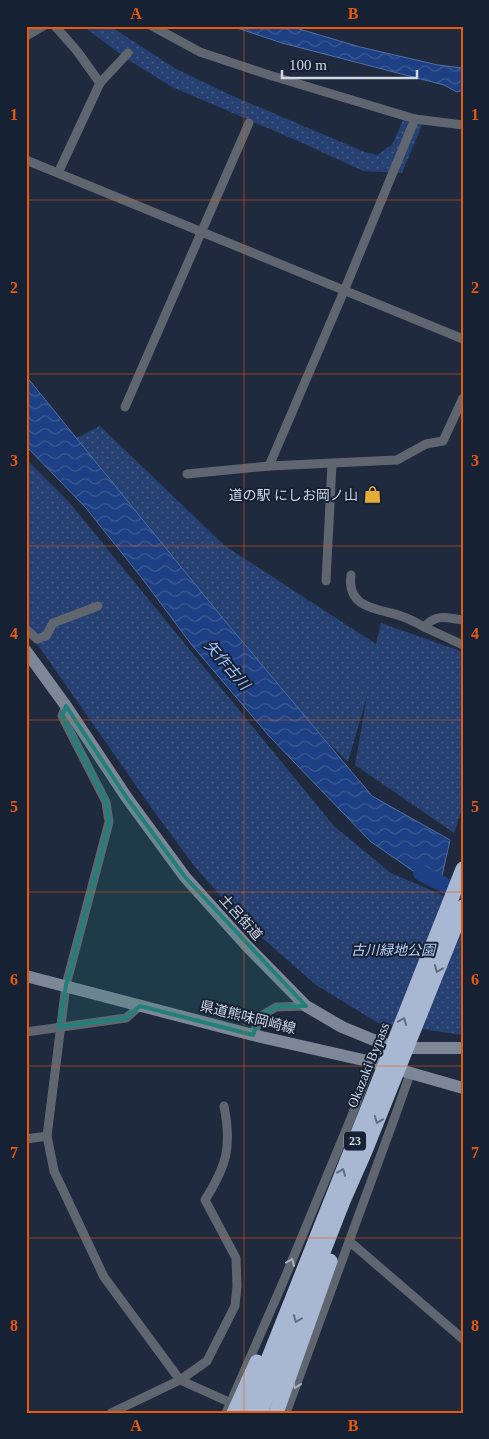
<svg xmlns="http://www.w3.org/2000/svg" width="489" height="1439" viewBox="0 0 489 1439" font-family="'Times New Roman','Noto Sans JP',serif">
<defs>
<pattern id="grass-dots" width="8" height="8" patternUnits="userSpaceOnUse" patternTransform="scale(1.25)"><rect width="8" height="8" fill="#254071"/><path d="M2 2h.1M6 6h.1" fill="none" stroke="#445b85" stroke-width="1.8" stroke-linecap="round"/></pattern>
<pattern id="water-waves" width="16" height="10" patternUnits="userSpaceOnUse" patternTransform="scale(1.25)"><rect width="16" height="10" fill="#1c4083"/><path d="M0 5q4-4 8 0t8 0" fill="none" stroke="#3c5b95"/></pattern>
</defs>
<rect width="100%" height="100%" fill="#1f2a3e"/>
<g fill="url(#grass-dots)">
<polygon points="83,26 110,26 176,69 235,97 365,152 377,155 392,145 404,118 423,123 402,173 363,171 298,141 172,87 127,59"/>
<polygon points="100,426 225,546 376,644 381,623 463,652 463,806 454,833 355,765 367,696 348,762 225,643 74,439"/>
<polygon points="26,459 69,502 334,826 391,873 463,904 463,1035 378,1023 316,985 243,921 195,867 153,810 40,648 26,631"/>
</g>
<g fill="url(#water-waves)" stroke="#526ea1">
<polygon points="231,26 289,26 360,47 438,65 463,68 463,90 457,92 444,85 282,43"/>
<polygon points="26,376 225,621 372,796 450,840 439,889 370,841 269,736 191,644 141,577 86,508 26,446"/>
</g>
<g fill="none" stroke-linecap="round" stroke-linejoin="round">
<polyline stroke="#1c4083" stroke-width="16" points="421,873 463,895"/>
<g stroke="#606670" stroke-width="9">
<polyline points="55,26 77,51 100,83 128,53"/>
<polyline points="152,26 200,52 269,75 415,119 463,125"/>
<polyline points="26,36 43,26"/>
<polyline points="26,160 463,339"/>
<polyline points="58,173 100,83"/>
<polyline points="125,407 249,123"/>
<polyline points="269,466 344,291 415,119"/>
<polyline points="187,474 269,466 397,460 426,444 443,441 463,398"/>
<path d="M351,575C347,604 370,608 391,613C403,616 414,621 424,627C437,613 446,618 463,620"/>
<polyline points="326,581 332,464"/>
<polyline points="424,627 463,645"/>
<polyline points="26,629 37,639 46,636 53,623 98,606"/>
<polyline points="66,706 62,716 106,802 109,822 66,985 47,1136 54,1171 104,1277 180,1380 240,1407"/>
<polyline points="26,1032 126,1018 140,1006"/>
<polyline points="253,1035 261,1016 276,1007 306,1006"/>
<polyline points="26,1139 47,1136"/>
<polyline points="349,1241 463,1339"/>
<path d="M111,1413L180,1380L207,1361L235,1306L237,1286L236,1258L205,1200C227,1165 232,1147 224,1106"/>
<polyline points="226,1413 284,1280 351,1118 372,1062"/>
<polyline points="286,1413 397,1111 410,1074"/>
</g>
<g stroke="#7e8798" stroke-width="12">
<polyline points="26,651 66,706 127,798 185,877 247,946 306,1006 342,1027 381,1043 405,1048 463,1048"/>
<polyline points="26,976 253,1035 372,1062 463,1088"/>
</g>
<g stroke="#a9b8d2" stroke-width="15">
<polyline points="234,1413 257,1362"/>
<polyline points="247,1413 463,869"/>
<polyline points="260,1413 343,1201 365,1151 463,907"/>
<polyline points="276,1413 330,1261"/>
</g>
</g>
<defs><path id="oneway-chevron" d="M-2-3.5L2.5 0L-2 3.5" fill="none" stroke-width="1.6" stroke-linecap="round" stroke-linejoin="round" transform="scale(1.25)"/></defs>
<g stroke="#606c83">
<use href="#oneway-chevron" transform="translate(438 969) rotate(112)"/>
<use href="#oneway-chevron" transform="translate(403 1021) rotate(-68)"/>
<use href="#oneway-chevron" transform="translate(378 1120) rotate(112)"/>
<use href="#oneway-chevron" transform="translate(342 1172) rotate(-68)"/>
<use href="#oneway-chevron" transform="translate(297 1319) rotate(111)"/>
</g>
<g stroke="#a9b0bd">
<use href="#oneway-chevron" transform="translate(291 1262) rotate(-67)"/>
<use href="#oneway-chevron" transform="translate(296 1385) rotate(110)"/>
</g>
<path fill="#22807a" fill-opacity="0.2" stroke="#22807a" stroke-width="4" stroke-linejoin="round" d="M66,706L127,798L185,877L306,1006L276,1007L261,1016L253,1035L140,1006L126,1018L59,1027L66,985L109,822L106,802L62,716Z"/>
<path fill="none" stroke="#e8590c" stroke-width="1" stroke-opacity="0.55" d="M244,26V1413M26,200H463M26,374H463M26,546H463M26,720H463M26,892H463M26,1066H463M26,1238H463"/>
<defs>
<symbol id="shop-bare" viewBox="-9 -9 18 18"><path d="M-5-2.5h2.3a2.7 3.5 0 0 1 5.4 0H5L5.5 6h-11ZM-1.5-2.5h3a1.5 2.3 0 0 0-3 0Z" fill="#e6ad36" stroke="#162134" stroke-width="2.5" paint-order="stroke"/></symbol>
</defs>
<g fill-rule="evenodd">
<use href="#shop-bare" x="360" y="482" width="25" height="25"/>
</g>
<g text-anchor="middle" stroke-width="4" stroke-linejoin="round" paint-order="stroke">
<rect fill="#162134" stroke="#98a1b1" stroke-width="1" x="344" y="1131.5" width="22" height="19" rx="4"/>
<g font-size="12" font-weight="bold" fill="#d0d8e6">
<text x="355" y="1145">23</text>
</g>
<g font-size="14" fill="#d0d8e6" stroke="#162134" text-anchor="end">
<text x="358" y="500">道の駅 にしお岡ノ山</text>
</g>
<g font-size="14" fill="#d0d8e6" stroke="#162134">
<text transform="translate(241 917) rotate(48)" y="5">土呂街道</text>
<text transform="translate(248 1017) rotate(14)" y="5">県道熊味岡崎線</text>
<text transform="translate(368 1065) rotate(-68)" y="5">Okazaki Bypass</text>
</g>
<g font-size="14" font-style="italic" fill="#bad0f7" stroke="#162134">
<text x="393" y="955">古川緑地公園</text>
</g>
<g font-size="15" font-style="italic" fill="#9ec0f9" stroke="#162134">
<text transform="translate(227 665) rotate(49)" y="5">矢作古川</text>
</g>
</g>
<rect width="489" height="1439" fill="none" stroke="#162134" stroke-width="55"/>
<path d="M282 70v8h135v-8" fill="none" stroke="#d0d8e6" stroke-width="2.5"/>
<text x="289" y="70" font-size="15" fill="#d0d8e6" stroke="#162134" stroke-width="4" paint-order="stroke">100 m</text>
<rect x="28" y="28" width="434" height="1384" fill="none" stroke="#e8590c" stroke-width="2"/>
<g font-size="16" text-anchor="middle" font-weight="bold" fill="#e8590c">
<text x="136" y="19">A</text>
<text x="353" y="19">B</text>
<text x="14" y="120">1</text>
<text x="475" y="120">1</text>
<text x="14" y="293">2</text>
<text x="475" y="293">2</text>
<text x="14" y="466">3</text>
<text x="475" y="466">3</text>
<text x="14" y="639">4</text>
<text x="475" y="639">4</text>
<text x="14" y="812">5</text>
<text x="475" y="812">5</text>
<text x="14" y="985">6</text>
<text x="475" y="985">6</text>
<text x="14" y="1158">7</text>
<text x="475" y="1158">7</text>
<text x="14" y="1331">8</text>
<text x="475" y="1331">8</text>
<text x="136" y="1431">A</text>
<text x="353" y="1431">B</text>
</g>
</svg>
